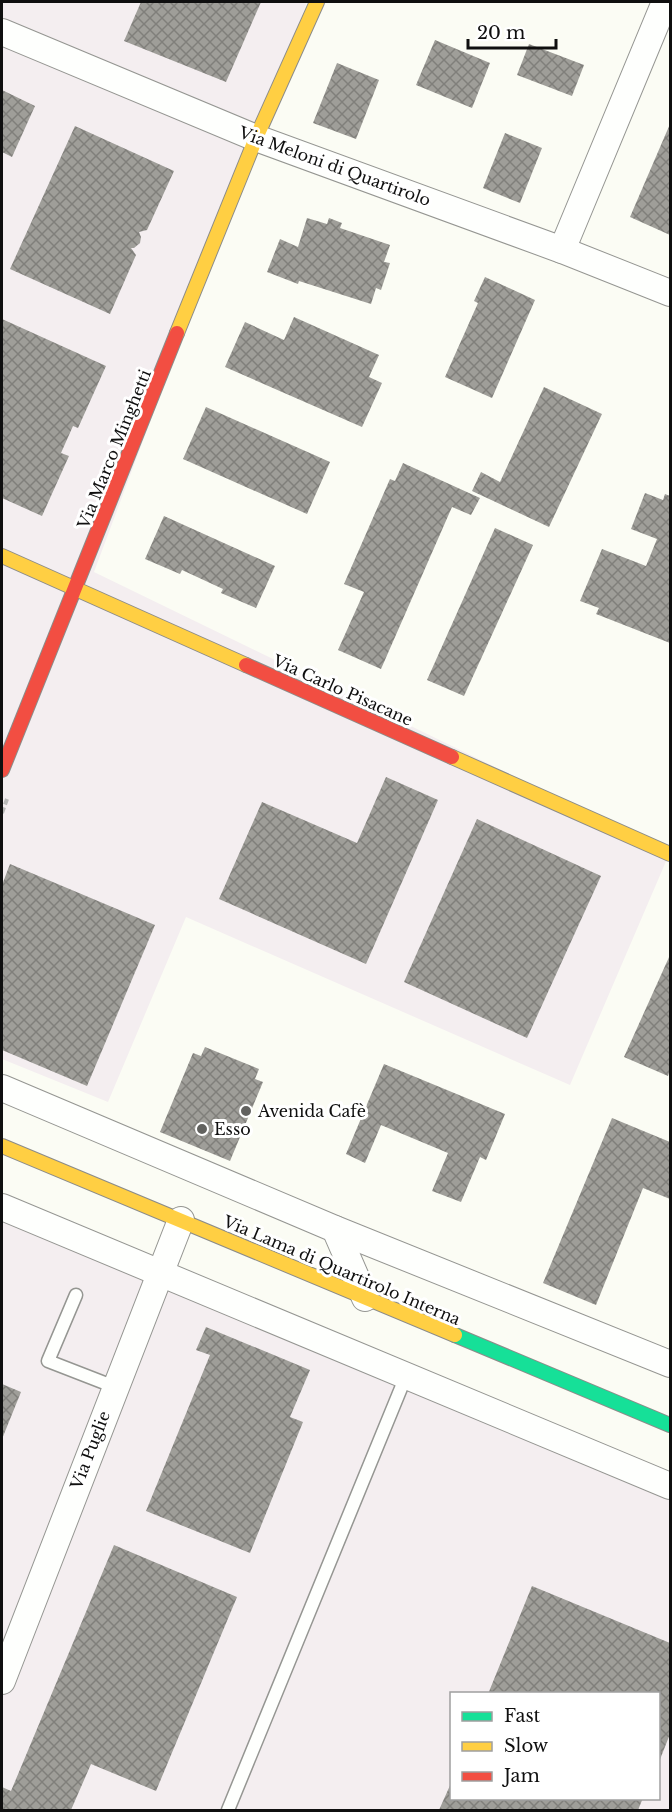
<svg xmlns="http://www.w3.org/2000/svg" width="672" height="1812" viewBox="0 0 672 1812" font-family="'Libre Baskerville',serif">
<defs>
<pattern id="building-cross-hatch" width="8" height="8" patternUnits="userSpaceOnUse" patternTransform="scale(1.5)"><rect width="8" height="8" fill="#9f9e99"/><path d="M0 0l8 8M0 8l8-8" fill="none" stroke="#807f7b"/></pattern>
</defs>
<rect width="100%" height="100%" fill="#fbfcf4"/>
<g fill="#f4eef0" fill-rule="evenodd">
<polygon points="2,2 307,2 94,572 670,852 570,1085 186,917 108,1102 2,1059"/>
<path d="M2,1210L670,1494V1810H2ZM452,1694H658V1798H452Z"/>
</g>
<g fill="url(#building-cross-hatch)">
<polygon points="141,2 261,2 226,82 124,41"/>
<polygon points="435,40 490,63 472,108 416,85"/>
<polygon points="529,44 584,65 572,96 517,75"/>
<polygon points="337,63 379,80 356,139 313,123"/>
<polygon points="2,90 35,106 12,157 2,152"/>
<polygon points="670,124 670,235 630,217"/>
<polygon points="75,126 174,171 147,230 139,232 141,237 140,243 134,248 131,248 136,255 110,314 10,269"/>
<polygon points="505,133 542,148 520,203 483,188"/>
<polygon points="307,218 327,224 329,218 342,223 340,228 390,245 384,262 390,263 381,290 376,288 371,304 299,281 298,284 267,272 280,239 298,247"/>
<polygon points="485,277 535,300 492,398 445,377 478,303 474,301"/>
<polygon points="294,317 379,355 369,377 382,383 362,427 225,367 245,322 284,340"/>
<polygon points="2,319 106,366 78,428 73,426 61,453 69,456 42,516 2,498"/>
<polygon points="544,387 602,414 549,527 472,491 481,472 500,482"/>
<polygon points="206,407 330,462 307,514 183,459"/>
<polygon points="403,463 480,498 471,515 452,507 381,669 338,650 364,592 344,584 390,479 395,481"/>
<polygon points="645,493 663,500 665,494 670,496 670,643 596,614 599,608 580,601 602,549 646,566 657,539 631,529"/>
<polygon points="164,516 275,566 256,608 221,593 223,589 182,570 180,574 145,559"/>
<polygon points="495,528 533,545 464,696 427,680"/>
<polygon points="386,777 438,800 366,964 219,899 262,802 357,843"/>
<polygon points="477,819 601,876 527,1038 404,982"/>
<polygon points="10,864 155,925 87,1086 2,1050 2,885"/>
<polygon points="670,955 670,1070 668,1076 624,1057"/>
<polygon points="205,1047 259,1069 255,1079 263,1082 230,1161 160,1132 193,1053 201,1056"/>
<polygon points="384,1064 505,1114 486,1160 480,1157 461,1202 432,1191 448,1153 381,1125 365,1163 346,1154"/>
<polygon points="612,1118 670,1142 670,1199 643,1188 596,1305 543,1283"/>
<polygon points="206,1327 310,1370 290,1417 303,1422 250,1553 146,1511 210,1355 196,1350"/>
<polygon points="2,1384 21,1392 2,1439"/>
<polygon points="114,1545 237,1597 156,1791 91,1764 71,1810 2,1810 2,1787 11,1791"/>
<polygon points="532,1586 670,1643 670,1734 659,1762 658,1694 488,1694"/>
<polygon points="452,1781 452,1798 643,1798 638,1810 439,1810"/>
</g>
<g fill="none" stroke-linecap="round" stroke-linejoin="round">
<defs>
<g id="lane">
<polyline points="76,1295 48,1361 115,1387"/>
<polyline points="228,1810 406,1376"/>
</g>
<g id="street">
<polyline points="2,32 256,138 562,250 670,293"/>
<polyline points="562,250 665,2"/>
<polyline points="2,1088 335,1229 670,1364"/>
<polyline points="2,1207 670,1486"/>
<polyline points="335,1229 365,1298"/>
<polyline points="2,1681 181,1220"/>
</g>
<polyline id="fast" points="455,1335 670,1425"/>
<g id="slow">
<polyline points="177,333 256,138 317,2"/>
<polyline points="2,556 246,665"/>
<polyline points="452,757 670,854"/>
<polyline points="2,1146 455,1335"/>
</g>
<g id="jam">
<polyline points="246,665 452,757"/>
<polyline points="2,770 177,333"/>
</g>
</defs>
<use href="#lane" stroke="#959692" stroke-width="15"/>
<use href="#street" stroke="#959692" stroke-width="28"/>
<use href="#fast" stroke="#8c8c89" stroke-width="16"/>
<use href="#slow" stroke="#8c8c89" stroke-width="16"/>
<use href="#jam" stroke="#8c8c89" stroke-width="16"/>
<polyline stroke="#b9b9b8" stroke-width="4" stroke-dasharray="6 3" stroke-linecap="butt" points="2,813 7,799"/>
<use href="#lane" stroke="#fefffd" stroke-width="12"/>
<use href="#street" stroke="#fefffd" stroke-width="26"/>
<use href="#fast" stroke="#16e098" stroke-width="14"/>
<use href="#slow" stroke="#ffcf43" stroke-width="14"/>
<use href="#jam" stroke="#f24e42" stroke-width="14"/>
</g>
<g fill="#62625f" stroke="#fff" stroke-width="2">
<circle cx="246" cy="1111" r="6"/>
<circle cx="202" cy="1129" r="6"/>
</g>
<g text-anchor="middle" stroke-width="6" stroke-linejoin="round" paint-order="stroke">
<g font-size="16" fill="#0f0f0f" stroke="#fff">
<text transform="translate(335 166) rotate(20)" y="6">Via Meloni di Quartirolo</text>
<text transform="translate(114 449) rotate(-68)" y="6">Via Marco Minghetti</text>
<text transform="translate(343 690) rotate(24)" y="6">Via Carlo Pisacane</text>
<text transform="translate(342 1270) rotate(23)" y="6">Via Lama di Quartirolo Interna</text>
<text transform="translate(90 1450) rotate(-69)" y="6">Via Puglie</text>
</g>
<g font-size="16" fill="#0f0f0f" stroke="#fff" text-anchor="start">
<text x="258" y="1117">Avenida Cafè</text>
<text x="214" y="1135">Esso</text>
</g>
</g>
<rect width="672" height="1812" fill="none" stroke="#0f0f0f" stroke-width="6"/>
<rect x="450" y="1692" width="210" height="108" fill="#ffffff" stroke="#9f9f9f" stroke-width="1.5"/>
<rect x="462" y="1712" width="30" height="9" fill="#16e098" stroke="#9f9f9f" stroke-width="1.5"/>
<text x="504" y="1722" font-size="18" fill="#0f0f0f">Fast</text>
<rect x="462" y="1742" width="30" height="9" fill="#ffcf43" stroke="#9f9f9f" stroke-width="1.5"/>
<text x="504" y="1752" font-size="18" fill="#0f0f0f">Slow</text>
<rect x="462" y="1772" width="30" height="9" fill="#f24e42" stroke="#9f9f9f" stroke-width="1.5"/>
<text x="504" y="1782" font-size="18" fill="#0f0f0f">Jam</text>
<path d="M468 39v9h88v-9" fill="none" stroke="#0f0f0f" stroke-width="3"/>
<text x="477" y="39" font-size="18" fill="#0f0f0f" stroke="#ffffff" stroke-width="4.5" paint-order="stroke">20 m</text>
</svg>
